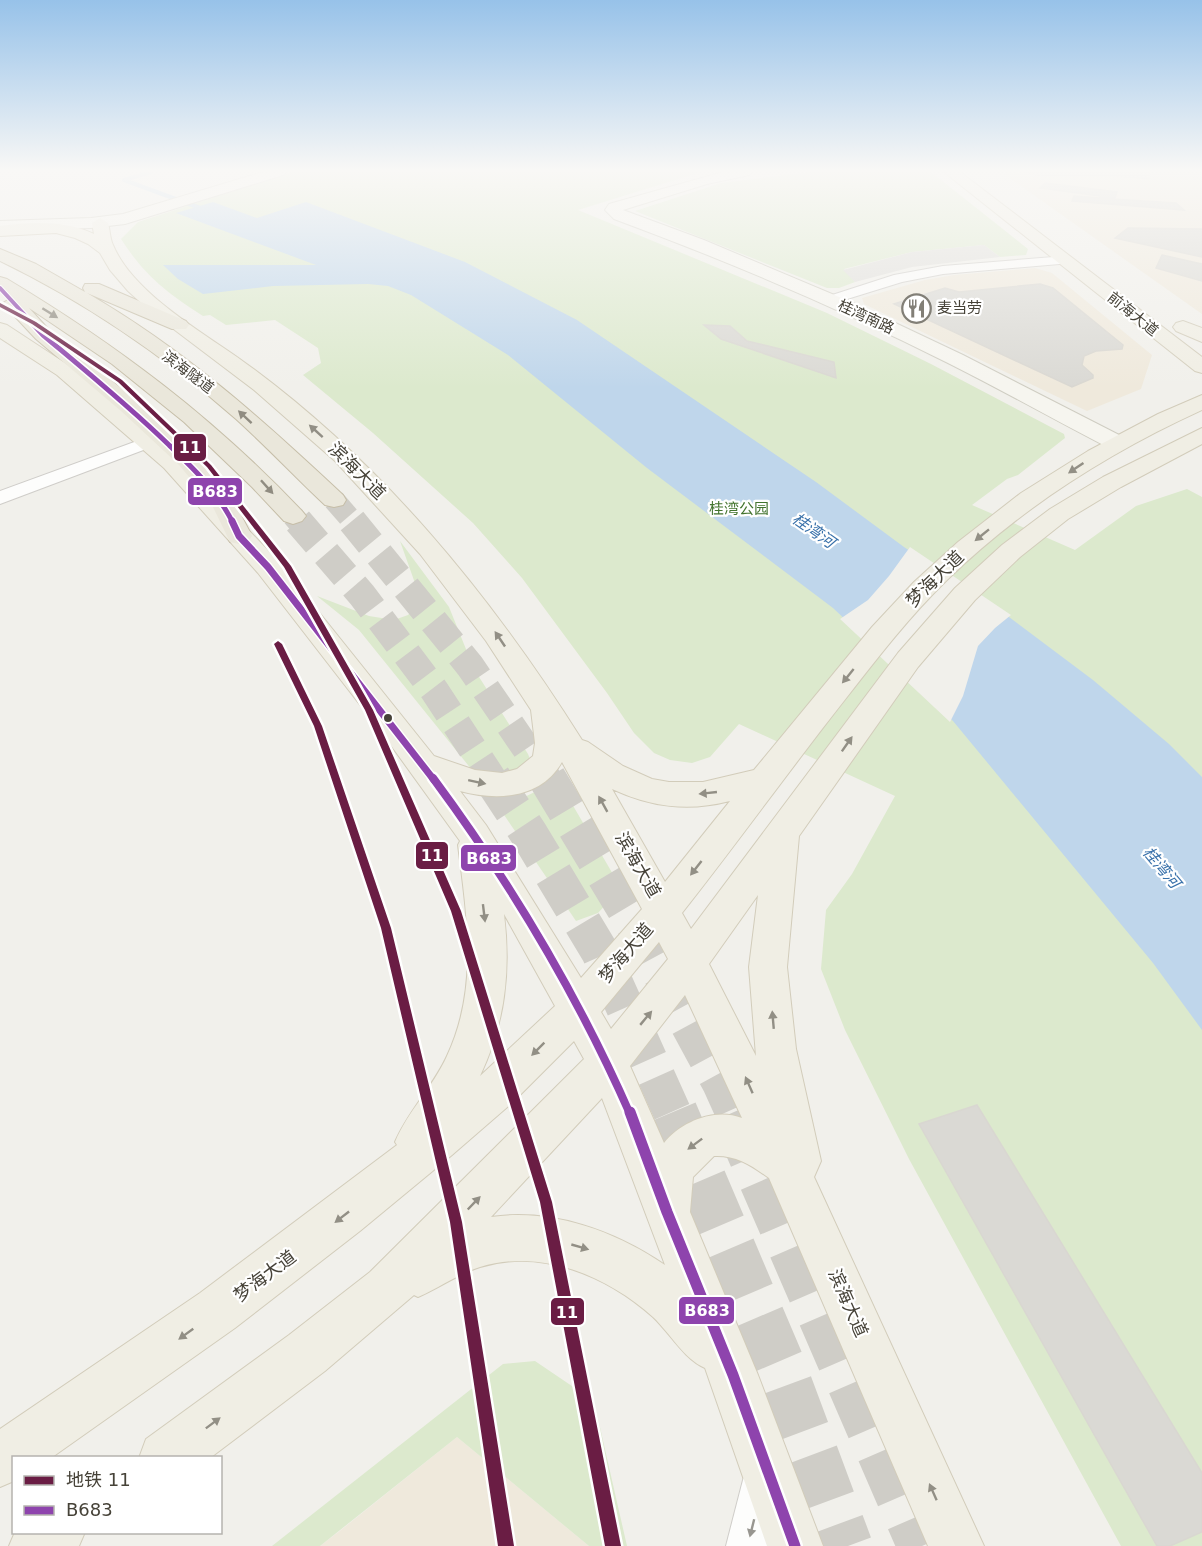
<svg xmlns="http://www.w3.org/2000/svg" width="1202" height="1546" viewBox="0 0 1202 1546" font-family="'DejaVu Sans','Noto Sans SC',sans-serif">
<rect width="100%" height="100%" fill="#f1f0eb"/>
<g fill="#efe9dc">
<polygon points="1001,172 1202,172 1202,314"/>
<polygon points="1035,268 1052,273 1152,355 1141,389 1087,411 864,304 862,298 925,280 954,275"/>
<polygon points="457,1437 589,1546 320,1546 341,1530"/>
</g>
<g fill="#dce9cd">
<path d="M292,172H701L578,210L827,313L931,364L1064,434L1065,438L1018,475L1007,479L972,505L1075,550L1136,506L1187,489L1202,497V1546H1121L909,1159L845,1030L821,969L826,910L852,874L895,796L739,724L710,757L692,763L670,760L654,753L634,733L607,693L522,578L473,523L373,433L303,375L321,363L318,348L275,320L226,325L210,315L203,316C167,293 144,275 121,239L138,222Z"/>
<polygon points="809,172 931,172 1028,249 1026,255 1000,257 984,245 912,252 844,269 855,282 839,288 827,288 635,211 721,183"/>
<polygon points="400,541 449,607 474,669 528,754 530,759 522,777 472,770 359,630 317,596 369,616 394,620 408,615 412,611 416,586"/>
<path d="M554,773L621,888L598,913L576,921L496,803C520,801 540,794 554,773Z"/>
<polygon points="535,1361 594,1401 627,1546 589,1546 457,1437 320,1546 272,1546 503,1364"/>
</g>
<polygon fill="#e0dfdb" points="984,245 1000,257 912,267 855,282 843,270 912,252"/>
<polygon fill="#bfd6eb" points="213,202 257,218 306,202 465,262 577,320 816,482 904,547 1009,617 1093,680 1169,744 1202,777 1202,1030 1153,963 953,721 833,608 647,468 508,355 411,295 388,286 368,284 273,286 203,294 178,279 163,265 316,265 176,213"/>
<polygon fill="#f1f0eb" points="910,547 1011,615 995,628 978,646 963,696 950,722 840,619 868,600 889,576"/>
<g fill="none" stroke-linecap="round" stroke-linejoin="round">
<polyline stroke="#bfd6eb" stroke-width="4" points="151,172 124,180 203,209"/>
</g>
<g fill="#dad9d4" stroke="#d9d7d1" stroke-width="1.5">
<polygon points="1026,172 1149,172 1149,179 1116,176 1037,175"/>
<polygon points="1045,183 1117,192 1115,198 1112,199 1176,203 1184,210 1072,201 1074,196 1100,198 1100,196 1040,188"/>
<polygon points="1128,228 1202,229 1202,257 1115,238"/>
<polygon points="1162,255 1202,264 1202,281 1156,268"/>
<polygon points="1040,284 1053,288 1123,345 1122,349 1096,351 1084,356 1082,365 1093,375 1093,378 1072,387 894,304 945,288 959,292"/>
<polygon points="704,325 730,326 747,341 834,362 836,378 721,339"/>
<polygon points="977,1105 1202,1473 1202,1532 1170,1546 1157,1546 919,1124"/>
</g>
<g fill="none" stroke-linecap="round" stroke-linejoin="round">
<g stroke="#cfcdc7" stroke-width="22" stroke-dasharray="22 11" stroke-linecap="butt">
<polyline points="334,500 354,523"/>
<polyline points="293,516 299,523"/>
</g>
<g stroke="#cfcdc7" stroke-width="29" stroke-dasharray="29 14" stroke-linecap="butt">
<polyline points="298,521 362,595 434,690 493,780"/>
<polyline points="352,521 470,666 548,780"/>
</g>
<g stroke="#cfcdc7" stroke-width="38" stroke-dasharray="38 19" stroke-linecap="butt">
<polyline points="492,778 529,834 600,952 673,1114"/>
<polyline points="547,778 633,921 721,1083 735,1114"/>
</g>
<g stroke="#cfcdc7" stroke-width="49" stroke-dasharray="49 25" stroke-linecap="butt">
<polyline points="673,1112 781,1366 848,1546"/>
<polyline points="734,1112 922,1546"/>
</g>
<defs>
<g id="street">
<polygon points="1066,256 1073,260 1071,263 943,274 902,282 831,304 824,300 826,297 894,275 943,266"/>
<polygon points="148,437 154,438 157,442 154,446 0,504 0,491"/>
<polygon points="764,1459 779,1465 785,1480 770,1546 726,1546 743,1480 749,1465"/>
</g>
<g id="secondary">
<polygon points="263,172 286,172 283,175 125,224 91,228 0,231 0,221 91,218 123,214"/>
<path d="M723,172H752L749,175L707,184L623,210L704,240L851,302L963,355L1125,438L1129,443L1125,448L1117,450L1109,448C1055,420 1002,390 948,363C840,309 728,261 614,219L605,210L609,204Z"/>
</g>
<g id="primary">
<polygon points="944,172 960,172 1202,357 1202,373 1195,371"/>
<path d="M100,218L108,223C110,230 110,239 113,245C132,291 197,329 237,357C379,458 490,594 582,740L588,742L623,766L652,779L669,782H703L754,770L872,627L914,582L958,542L1021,493L1088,451L1158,414L1202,395V410C1108,453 1021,508 947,580C910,616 878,657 847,697C791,768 738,842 682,913L691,929L898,653L955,588L1002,545L1050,509L1103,477L1202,428V444L1121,487L1068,519L1020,557L975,600L918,667L799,836L787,967L796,1049L821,1161L814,1177L984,1546H928L769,1178C751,1165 736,1155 714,1156L693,1177L690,1212L758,1375L823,1546H767L705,1368C684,1359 670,1333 653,1317C607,1276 542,1248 480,1267C458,1274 439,1288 418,1297L414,1295L325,1371L210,1458H139L146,1439L289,1335L370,1272L584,1059L574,1041L512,1103L452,1155L360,1231L235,1328L51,1458H14V1481L0,1487V1429L200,1293L397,1145L395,1142C408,1111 433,1087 447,1056C479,988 467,917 458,845L460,841L385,737L258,573L164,468L57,375L0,338V323L7,325L71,367L180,458L278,561L434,756L475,770L502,773L517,769L533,756L535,743L531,710L486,641L420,554L335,461L254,390L151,312L128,291L110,270L100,253L88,244L75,238L56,233L0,236V226C32,222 64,220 94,234L92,223ZM562,762L642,909L581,978L486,825L460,791C497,801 541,799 562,762ZM612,789C651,807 688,812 730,801L665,882ZM758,895L749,967L756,1056L709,964ZM504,914L555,1006L480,1076C505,1023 511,972 504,914ZM659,942L668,959L611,1029L601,1012ZM685,995L742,1118C715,1108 682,1121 664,1143L630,1066ZM602,1098L665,1265C615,1231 552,1208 491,1217Z"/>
<polygon points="1183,321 1202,328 1202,342 1176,331 1173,327 1176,323"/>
<polygon points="15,1532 85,1532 79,1546 9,1546"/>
</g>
<g id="highway">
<path d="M0,249L36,264L85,292L83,288L85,284H99L186,321L189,325L186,329H172L87,293C184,349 262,419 343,495L346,500L343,505L334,507L325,505C295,477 267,447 236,419C165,357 85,302 0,261Z"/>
<path d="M0,277L7,279C117,345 213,417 302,511L306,516L302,521L293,524L284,521L252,487L184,422L112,364L29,308L50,331L137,401L195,455L231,496L252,536L248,542L239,544L230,542L211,503L179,465L121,411L36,339L6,307L3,303L11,298L0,291Z"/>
</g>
</defs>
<use href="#street" stroke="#cfcdc9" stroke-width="2"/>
<use href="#secondary" stroke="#cfcdc2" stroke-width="2"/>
<use href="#primary" stroke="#d2ccba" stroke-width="2"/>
<use href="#highway" stroke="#c6bea8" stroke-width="2"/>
<use href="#street" fill="#fdfdfc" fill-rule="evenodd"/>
<use href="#secondary" fill="#f6f5ef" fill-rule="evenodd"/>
<use href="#primary" fill="#f0eee4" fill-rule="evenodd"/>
<use href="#highway" fill="#eae7db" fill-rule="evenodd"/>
<defs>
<polyline id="bus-1-far4" points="0,288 34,325"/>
<path id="bus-1-far3" d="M32,323L43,335C86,371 129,406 169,445C194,469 217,491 233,523"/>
<polyline id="bus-1-far2" points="232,521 239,536 268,567 434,780"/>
<path id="bus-1-far1" d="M433,778C510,882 578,996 630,1114"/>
<polyline id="bus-1" points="630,1112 667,1212 733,1375 795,1546"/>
</defs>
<use href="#bus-1-far4" stroke="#fff" stroke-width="6"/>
<use href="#bus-1-far3" stroke="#fff" stroke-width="8"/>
<use href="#bus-1-far2" stroke="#fff" stroke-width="10"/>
<use href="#bus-1-far1" stroke="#fff" stroke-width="13"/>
<use href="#bus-1" stroke="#fff" stroke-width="16"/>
<use href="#bus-1-far4" stroke="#8e44ad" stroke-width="4"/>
<use href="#bus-1-far3" stroke="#8e44ad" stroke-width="5"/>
<use href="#bus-1-far2" stroke="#8e44ad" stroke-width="7"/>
<use href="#bus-1-far1" stroke="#8e44ad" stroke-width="8"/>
<use href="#bus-1" stroke="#8e44ad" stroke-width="11"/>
<defs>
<g id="metro-1">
<polygon points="0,303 36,322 122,380 211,465 291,566 373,710 461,911 552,1202 621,1546 605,1546 540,1202 451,911 365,710 284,567 207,467 118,382 32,324 0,307"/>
<polygon points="278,641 282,644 322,726 391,928 462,1222 514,1546 498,1546 450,1222 381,928 314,726 274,644"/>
</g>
</defs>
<use href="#metro-1" stroke="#fff" stroke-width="5"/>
<use href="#metro-1" fill="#6a1d44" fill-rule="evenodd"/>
</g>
<defs><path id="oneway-solid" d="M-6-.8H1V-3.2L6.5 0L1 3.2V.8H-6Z" transform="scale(1.5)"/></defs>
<g fill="#908c81">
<use href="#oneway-solid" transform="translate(50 313) rotate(32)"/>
<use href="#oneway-solid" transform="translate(245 417) rotate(-137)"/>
<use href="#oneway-solid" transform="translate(267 487) rotate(48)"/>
</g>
<g fill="#928f85">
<use href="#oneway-solid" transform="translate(316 431) rotate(-138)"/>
<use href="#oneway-solid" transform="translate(1076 468) rotate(146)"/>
<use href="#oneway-solid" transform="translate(982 535) rotate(141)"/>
<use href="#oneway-solid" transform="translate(500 639) rotate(-124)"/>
<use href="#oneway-solid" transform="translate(848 676) rotate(129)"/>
<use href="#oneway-solid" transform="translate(847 744) rotate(-55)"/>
<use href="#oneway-solid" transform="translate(477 782) rotate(12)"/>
<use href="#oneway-solid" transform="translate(708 793) rotate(174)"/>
<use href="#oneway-solid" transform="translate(603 804) rotate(-119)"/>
<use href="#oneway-solid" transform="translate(696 868) rotate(128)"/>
<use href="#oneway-solid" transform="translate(484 913) rotate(83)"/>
<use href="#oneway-solid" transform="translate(646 1018) rotate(-50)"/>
<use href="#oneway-solid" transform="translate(773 1020) rotate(-95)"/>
<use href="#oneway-solid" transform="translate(538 1049) rotate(135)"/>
<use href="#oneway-solid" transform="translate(749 1085) rotate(-114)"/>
<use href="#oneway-solid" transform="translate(695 1144) rotate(143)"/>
<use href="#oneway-solid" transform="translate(474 1203) rotate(-46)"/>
<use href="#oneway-solid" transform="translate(342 1217) rotate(142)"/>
<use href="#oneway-solid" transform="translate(580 1247) rotate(16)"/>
<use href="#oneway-solid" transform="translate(186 1334) rotate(144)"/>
<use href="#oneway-solid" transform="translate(213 1423) rotate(-37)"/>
<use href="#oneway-solid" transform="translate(933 1492) rotate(-114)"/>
</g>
<use fill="#989690" href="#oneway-solid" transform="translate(752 1528) rotate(104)"/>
<linearGradient id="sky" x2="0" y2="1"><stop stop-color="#97c2e9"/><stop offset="0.44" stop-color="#f9f8f6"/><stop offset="1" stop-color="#f9f8f6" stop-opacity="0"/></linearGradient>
<rect width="1202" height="388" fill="url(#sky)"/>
<defs>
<symbol id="restaurant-ring" viewBox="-11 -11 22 22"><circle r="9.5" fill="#fff" stroke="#827f77" stroke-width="1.5"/><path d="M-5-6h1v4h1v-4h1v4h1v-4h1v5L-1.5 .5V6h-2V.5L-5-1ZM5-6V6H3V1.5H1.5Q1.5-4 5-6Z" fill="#827f77"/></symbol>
</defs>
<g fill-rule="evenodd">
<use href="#restaurant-ring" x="900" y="292" width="33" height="33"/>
</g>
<circle fill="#464238" stroke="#fff" stroke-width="2" cx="388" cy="718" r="5"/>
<g text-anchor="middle" stroke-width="4.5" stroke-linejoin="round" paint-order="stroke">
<g font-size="15" fill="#464238" stroke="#fff" text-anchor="start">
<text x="937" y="313">麦当劳</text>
</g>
<g font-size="15" fill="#464238" stroke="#fff">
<text transform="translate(1133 314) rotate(39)" y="5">前海大道</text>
<text transform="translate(866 317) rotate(25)" y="5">桂湾南路</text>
<text transform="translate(188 372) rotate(37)" y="5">滨海隧道</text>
</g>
<g font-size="15" fill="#43742f" stroke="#fff">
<text x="739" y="514">桂湾公园</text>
</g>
<g font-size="16" font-style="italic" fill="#3971aa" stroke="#fff">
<text transform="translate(814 530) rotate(35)" y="6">桂湾河</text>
<text transform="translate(1162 867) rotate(50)" y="6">桂湾河</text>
</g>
<g font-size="18" fill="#464238" stroke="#fff">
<text transform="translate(357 471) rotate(45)" y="6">滨海大道</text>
<text transform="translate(935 579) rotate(-44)" y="6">梦海大道</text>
<text transform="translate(638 865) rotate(60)" y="6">滨海大道</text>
<text transform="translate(626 953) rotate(-49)" y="6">梦海大道</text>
<text transform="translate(265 1276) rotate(-37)" y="6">梦海大道</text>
<text transform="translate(848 1303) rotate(66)" y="6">滨海大道</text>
</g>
</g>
<g stroke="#fff" stroke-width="2">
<rect x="173" y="433" width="34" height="29" rx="6" fill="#6a1d44"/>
<rect x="187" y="477" width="56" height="29" rx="6" fill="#8e44ad"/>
<rect x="415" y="841" width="34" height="29" rx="6" fill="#6a1d44"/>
<rect x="460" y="844" width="57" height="28" rx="6" fill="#8e44ad"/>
<rect x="678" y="1296" width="57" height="29" rx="6" fill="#8e44ad"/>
<rect x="550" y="1297" width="35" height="29" rx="6" fill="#6a1d44"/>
</g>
<g font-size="16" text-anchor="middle" font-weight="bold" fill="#fff">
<text x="190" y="453">11</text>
<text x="215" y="497">B683</text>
<text x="432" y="861">11</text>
<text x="489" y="864">B683</text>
<text x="707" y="1316">B683</text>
<text x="567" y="1318">11</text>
</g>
<rect x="12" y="1456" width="210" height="78" fill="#ffffff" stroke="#b5b3af" stroke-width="1.5"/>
<rect x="24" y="1476" width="30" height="9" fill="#6a1d44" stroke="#b5b3af" stroke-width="1.5"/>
<text x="66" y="1486" font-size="18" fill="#464238">地铁 11</text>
<rect x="24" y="1506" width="30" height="9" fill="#8e44ad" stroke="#b5b3af" stroke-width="1.5"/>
<text x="66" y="1516" font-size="18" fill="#464238">B683</text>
</svg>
